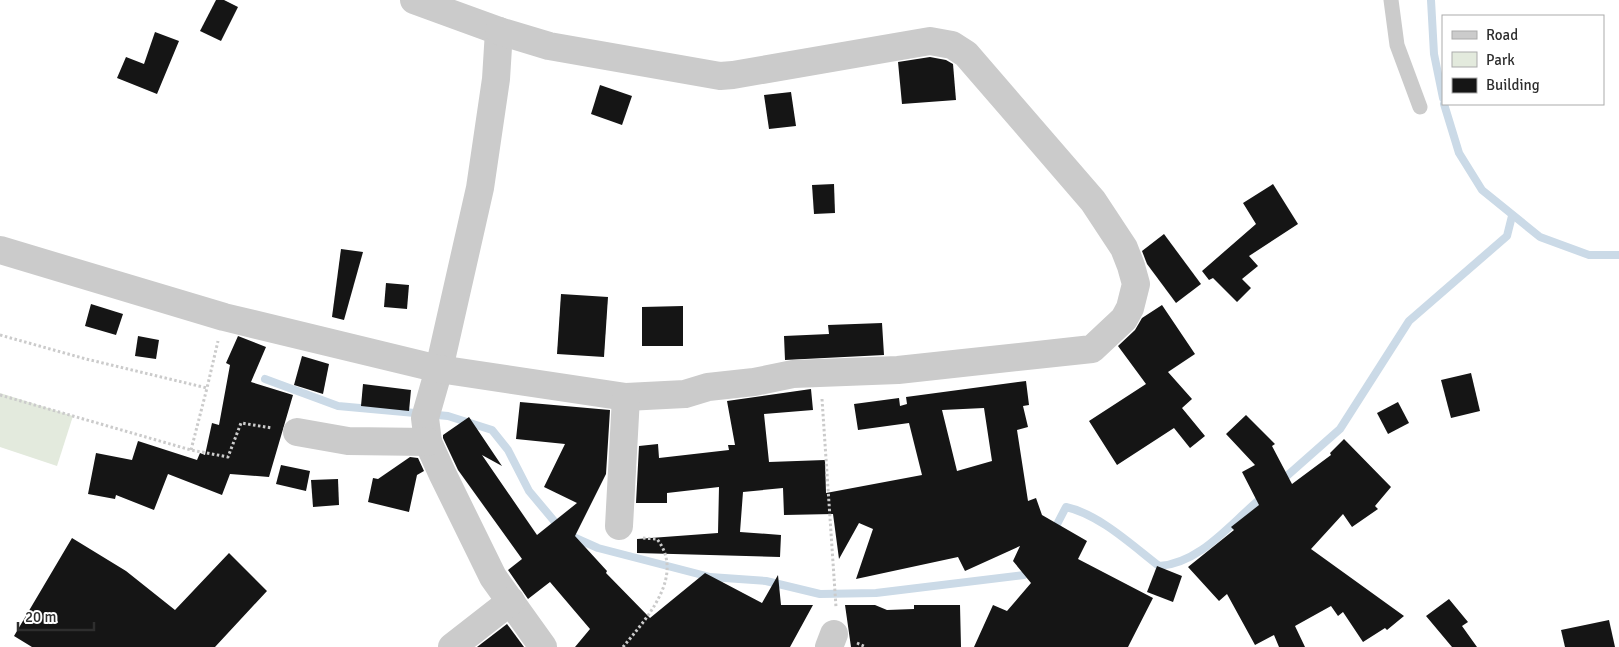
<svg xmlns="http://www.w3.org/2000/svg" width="1619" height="647" viewBox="0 0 1619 647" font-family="Signika,sans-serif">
<rect width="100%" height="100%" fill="#fff"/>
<polygon fill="#e3eadd" points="0,393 73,416 57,466 0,447"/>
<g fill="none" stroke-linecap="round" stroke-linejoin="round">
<g stroke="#cbdae7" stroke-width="8">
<polyline points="1431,0 1434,54 1443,98"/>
<polyline points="1444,104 1459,153 1482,190 1540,237 1589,255 1619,255"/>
<polyline points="265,379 338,406 448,416 492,430 508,450 529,491 560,528"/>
<polyline points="1280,482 1340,429 1409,321 1507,236 1512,216"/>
<path d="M1053,532L1066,507C1099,514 1133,546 1159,566C1202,563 1232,521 1264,496"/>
<polyline points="571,536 598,548 710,577 766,581 820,594 876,593 1024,575 1030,566"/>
</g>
</g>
<g fill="#151515" fill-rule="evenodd">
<polygon points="216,0 224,0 238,7 221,41 200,31"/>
<polygon points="155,32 179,41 157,94 117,78 126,57 144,64"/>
<polygon points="930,57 946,60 953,64 956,100 902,104 898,62"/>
<polygon points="600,85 632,96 622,125 591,114"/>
<polygon points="791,92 796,126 769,129 764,95"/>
<polygon points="834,184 835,213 814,214 812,185"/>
<polygon points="1273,184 1298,224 1249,256 1258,266 1242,279 1251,288 1237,302 1213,278 1209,280 1202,271 1256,224 1243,203"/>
<polygon points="1164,234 1201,284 1176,303 1147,264 1142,251"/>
<polygon points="341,249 363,252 344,320 332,317"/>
<polygon points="386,283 409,285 407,309 384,307"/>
<polygon points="561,294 608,297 604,357 557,354"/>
<polygon points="91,304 123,314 116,335 85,326"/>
<polygon points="1162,305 1195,354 1168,372 1192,399 1182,408 1205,436 1190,448 1174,428 1117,465 1089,421 1146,384 1118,346 1135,330 1142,318"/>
<polygon points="683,306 683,346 642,346 642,307"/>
<polygon points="882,323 884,355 785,360 784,336 829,334 828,325"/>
<polygon points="138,336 159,340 156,359 135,356"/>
<polygon points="238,336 266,347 251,382 293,395 269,477 230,474 222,495 168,474 154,510 116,495 115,499 88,494 96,453 132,460 138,441 197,460 200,453 205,455 212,423 219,425 230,365 226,363"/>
<polygon points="302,356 329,364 323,394 294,385"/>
<polygon points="1471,373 1480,411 1451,418 1441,380"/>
<path d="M1026,381L1029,405L1023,406L1028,427L1017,430L1028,501L1036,498L1042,515L1087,541L1078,559L1153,598L1128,647H974L993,605L1007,611L1031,583L1013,561L1020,546L965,571L958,557L856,579L873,529L859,523L839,559L833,514L784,515L783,488L743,492L740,532L781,535L780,557L637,553V539L718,533L719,487L667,493V503H636L639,446L658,444L659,458L729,450L728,445H735L727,401L811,389L813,410L764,414L769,462L825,460L826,493L922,475L909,423L858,430L854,404L899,398L900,406L907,404L906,397ZM984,408L992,461L957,471L942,410Z"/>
<polygon points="363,384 411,390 409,411 361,406"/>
<polygon points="520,402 610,410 606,474 575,536 607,571 606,573 650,618 705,573 762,603 778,575 781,605 813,605 790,647 575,647 590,629 550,582 528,599 508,570 522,559 458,470 443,438 443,435 469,417 502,466 482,455 537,535 577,503 544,487 565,444 516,439"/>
<polygon points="1398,402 1409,423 1388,434 1377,413"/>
<polygon points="1246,415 1275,444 1272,446 1292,484 1331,455 1330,453 1344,439 1391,487 1375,506 1378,509 1352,527 1343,514 1311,549 1404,616 1387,630 1385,628 1363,642 1343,612 1338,616 1331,606 1295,626 1305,647 1279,647 1274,635 1255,645 1227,594 1219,601 1188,567 1234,530 1231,527 1259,505 1242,472 1255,465 1226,434"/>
<polygon points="410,457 418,458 424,471 417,475 409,512 368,502 373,478 378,479"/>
<polygon points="281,465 310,471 306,491 276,484"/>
<polygon points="338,479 339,505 313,507 311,480"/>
<polygon points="72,538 126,571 175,610 229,553 267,591 215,647 32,647 14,636"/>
<polygon points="1157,566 1182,576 1173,602 1147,592"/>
<polygon points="1449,599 1468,622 1462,626 1477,647 1452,647 1426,616"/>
<polygon points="845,605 875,605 887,610 914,609 914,605 960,605 961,647 851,647"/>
<polygon points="1609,620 1615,647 1565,647 1561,630"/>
<polygon points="507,624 524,647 477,647"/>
</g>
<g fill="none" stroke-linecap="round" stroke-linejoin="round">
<g stroke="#cbcbcb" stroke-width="3" stroke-dasharray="2.5 2.5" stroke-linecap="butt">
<polyline points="0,335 86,359 207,388 218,341"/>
<polyline points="0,395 191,450 228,457 241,423 272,428"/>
<polyline points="822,399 836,607"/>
<polyline points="191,450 207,388"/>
<polyline points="857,643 866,647"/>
<path d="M623,647C646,619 686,576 657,539L642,538"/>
</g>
<polyline stroke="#cbcbcb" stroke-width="15" points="1391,0 1397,45 1420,107"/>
<g stroke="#cbcbcb" stroke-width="28">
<polyline points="414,0 499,31 496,79 480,188 439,369 425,418 428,442 442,473 493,577 543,647"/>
<polyline points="0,250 224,317 439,369 626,397 685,394 708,387 754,382 793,374 898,370 1092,349 1124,319 1130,308 1136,284 1131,266 1124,248 1093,201 966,54 952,45 930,41 733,75 720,76 549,46 499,31"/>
<polyline points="297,432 348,441 428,442"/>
<polyline points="619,526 626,397"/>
<polyline points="452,647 511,601"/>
<polyline points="829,647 834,634"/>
</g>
</g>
<rect x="1442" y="15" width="162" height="90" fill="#ffffff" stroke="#ababab"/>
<rect x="1452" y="31" width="25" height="8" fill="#cbcbcb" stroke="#ababab"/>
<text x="1486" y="40" font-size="15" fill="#2e2e2e">Road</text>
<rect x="1452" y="52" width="25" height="15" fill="#e3eadd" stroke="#ababab"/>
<text x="1486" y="65" font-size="15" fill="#2e2e2e">Park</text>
<rect x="1452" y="78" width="25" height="15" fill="#151515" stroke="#ababab"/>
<text x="1486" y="90" font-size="15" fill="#2e2e2e">Building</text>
<path d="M18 622v8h76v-8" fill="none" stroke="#2e2e2e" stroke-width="2.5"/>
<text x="25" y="622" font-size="15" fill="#2e2e2e" stroke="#ffffff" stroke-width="4" paint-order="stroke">20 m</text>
</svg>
